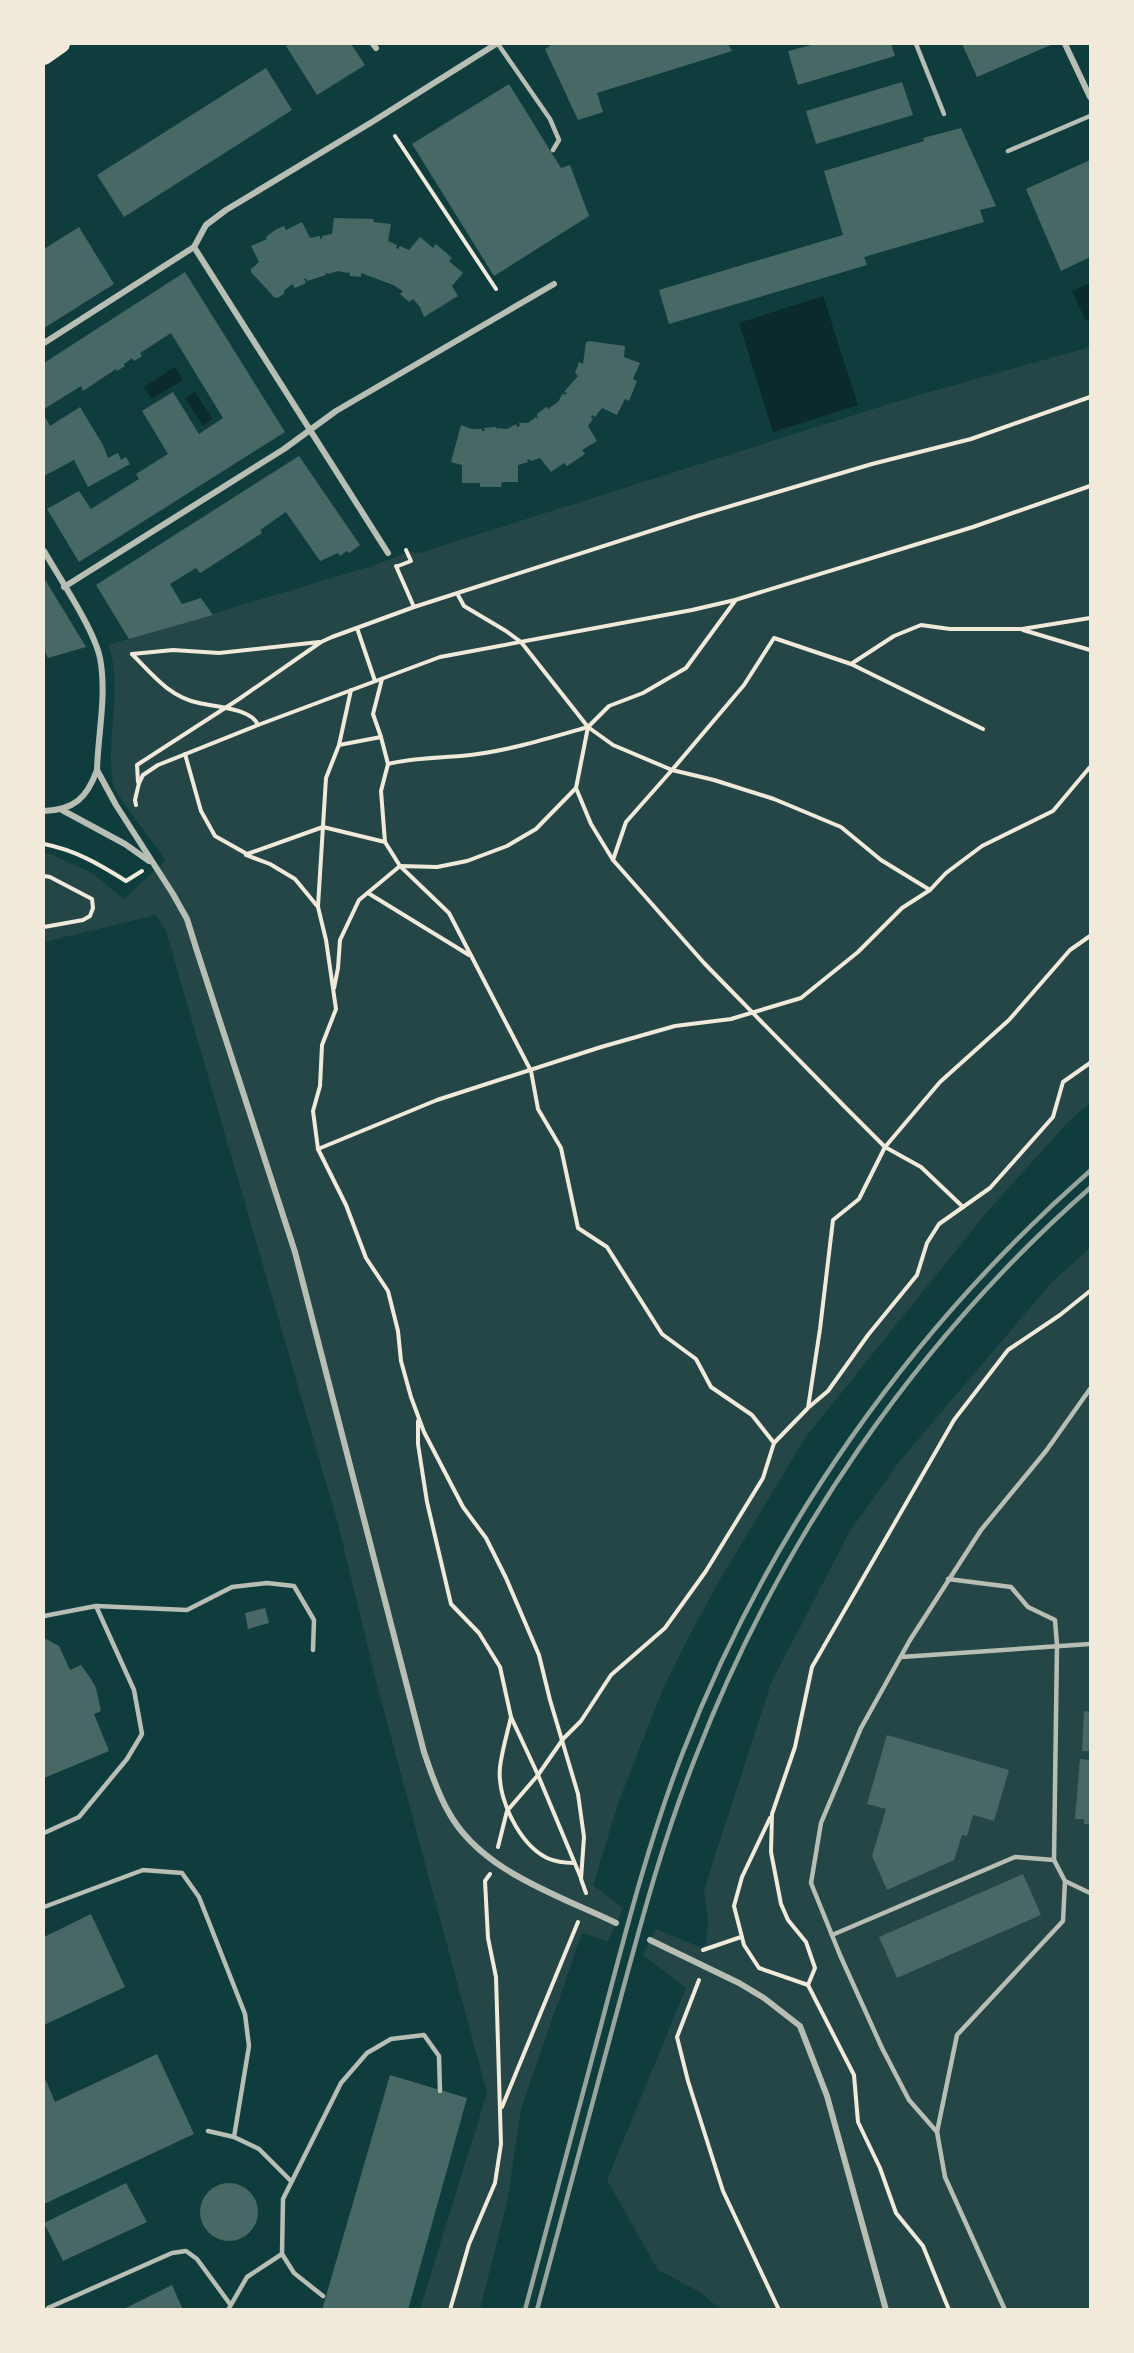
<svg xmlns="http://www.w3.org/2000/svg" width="1134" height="2353" viewBox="0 0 1134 2353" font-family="Manrope,sans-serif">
<rect width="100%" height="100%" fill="#0f3d3e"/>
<g fill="#244646">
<path d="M1090,347V1103L1071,1119L986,1213L805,1438L722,1576L688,1638L663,1689L619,1801L593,1885L623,1908L608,1941L582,1933L521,2109L507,2203L480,2309H420L487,2093L377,1685L338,1524L166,931L156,915L44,942V853L51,854L92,873L124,899L166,860C157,847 115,794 113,784C105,741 124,684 108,645L372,566L409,552L419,553L905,399Z"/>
<polygon points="1090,1248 1090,2309 721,2309 698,2291 658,2270 607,2180 686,1988 643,1955 656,1929 702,1948 706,1944 708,1920 704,1890 771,1683 850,1531 899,1462 1052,1282"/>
</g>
<g fill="#0a2a2b">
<polygon points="1090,283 1090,320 1086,321 1072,291"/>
<polygon points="823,296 858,405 773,432 739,323"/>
<polygon points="175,367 183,380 152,399 144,387"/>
<polygon points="195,392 212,419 203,426 185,398"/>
</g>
<g fill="#486865">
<polygon points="290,44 351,44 365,65 317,95 286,46"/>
<polygon points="553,44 728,44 732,51 597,93 603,112 578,120 545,49"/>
<polygon points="815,44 891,44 895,56 798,85 788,51"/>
<polygon points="962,44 1053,44 977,77"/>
<polygon points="266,68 292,110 124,217 97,175"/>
<polygon points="902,82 913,115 816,144 806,111"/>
<polygon points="509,84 561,168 570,165 589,216 494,276 412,144"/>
<polygon points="961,128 996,206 980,210 984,222 864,257 867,265 669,324 659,290 843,235 824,171 924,141 923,138"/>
<polygon points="1090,160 1090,257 1061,271 1026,189"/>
<polygon points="334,218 374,219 373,222 391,224 388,241 397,245 396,248 398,249 400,246 409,250 420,237 433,248 436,244 452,258 449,261 463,273 452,286 458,296 424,317 420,307 413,299 409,302 400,294 403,291 393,285 361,273 361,277 350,276 349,271 348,273 338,271 328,274 326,272 326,275 307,281 306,278 304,279 306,283 295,288 292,284 284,291 284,294 277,298 274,297 251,272 251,269 259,262 251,246 267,239 266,237 275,230 284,226 286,230 302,222 310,238 320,236 320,239 322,238 322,236 332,234"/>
<polygon points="79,227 114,284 44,328 44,249"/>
<polygon points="185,272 285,432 79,562 47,509 79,491 91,509 139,479 136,474 168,454 142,411 173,392 199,434 223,418 171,333 140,353 142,356 134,361 132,358 124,364 125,366 117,371 116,369 83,391 81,386 44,409 44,363"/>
<polygon points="589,341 625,346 624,357 640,363 633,379 637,381 629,401 625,399 617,415 602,408 595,417 593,415 591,417 593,419 588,426 597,441 582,450 585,454 567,466 564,463 551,472 540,458 531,461 530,459 527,460 528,462 518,465 518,482 502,482 501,487 480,487 480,483 462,483 462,465 451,462 461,425 472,429 482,429 482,431 485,431 484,428 496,427 497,431 497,428 507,429 516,424 517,427 520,426 519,423 528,423 536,417 538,419 537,414 546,407 550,410 549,408 558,402 563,393 565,395 567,393 564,392 578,376 575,373 579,362 583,364 586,342"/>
<polygon points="80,407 103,445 108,458 118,453 121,460 126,457 130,464 88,487 74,460 44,476 44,415 50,426"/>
<polygon points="299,456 360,545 349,553 347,551 340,556 338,553 320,561 286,512 260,530 262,533 205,570 200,573 196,568 170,584 182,604 201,598 213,615 129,639 96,585"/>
<polygon points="44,578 86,647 48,658 44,650"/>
<polygon points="265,1608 269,1623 248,1629 245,1613"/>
<polygon points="44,1638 59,1646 70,1670 81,1665 91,1679 96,1688 101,1711 94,1714 109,1751 44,1778"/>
<polygon points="1084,1711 1090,1712 1090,1751 1082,1751"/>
<polygon points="887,1735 1009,1770 994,1821 973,1815 967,1836 962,1835 954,1860 887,1890 872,1856 886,1809 867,1804"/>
<polygon points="1080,1759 1090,1760 1090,1824 1084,1824 1084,1819 1075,1819"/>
<polygon points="1023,1874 1041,1915 897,1978 879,1937"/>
<polygon points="91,1914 125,1987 44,2025 44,1937"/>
<polygon points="157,2054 194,2134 44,2204 44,2076 55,2102"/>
<polygon points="390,2075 467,2098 408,2310 322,2310"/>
<circle cx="229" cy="2212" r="29"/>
<polygon points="126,2183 147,2222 63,2261 44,2223"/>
<polygon points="172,2285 183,2310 122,2310"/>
</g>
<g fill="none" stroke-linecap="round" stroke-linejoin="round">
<g stroke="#f1e9da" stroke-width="4">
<polyline points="395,136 496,289"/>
<polyline points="396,566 414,607"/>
<polyline points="398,566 411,561 406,550"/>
<polyline points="458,595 464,606 506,631 521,642 588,727 613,745 672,770 626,822 613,860 704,963 843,1105 885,1147 921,1167 963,1207"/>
<polyline points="357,628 375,681"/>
<polyline points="1023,630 1090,650"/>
<polyline points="132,654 173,650 219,653 319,642"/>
<path d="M132,654C152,674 169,697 199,703C215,707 251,708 258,725"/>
<polyline points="851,664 983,729"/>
<polyline points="381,737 388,764 381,791 385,842 400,866 449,913 531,1071 538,1109 561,1148 578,1228 607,1247 662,1334 696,1359 711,1387 752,1415 774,1443"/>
<polyline points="339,745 351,690"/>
<polyline points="185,754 201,811 215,836 247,854 246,855 270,864 295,879 318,907 326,940 336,1009 322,1045 320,1086 313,1111 318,1149 346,1205 366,1258 388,1291 398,1331 401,1361 411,1397 424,1432 463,1507 486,1538 506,1578 539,1655 550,1700 578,1794 584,1837 581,1879 586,1893"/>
<path d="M388,764C412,758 436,758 461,756C505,752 546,739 588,727"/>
<polyline points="138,782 137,765 239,699 321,642 332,637 414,607 697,516 872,464 971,439 1090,397"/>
<polyline points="136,805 135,800 139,783 143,775 158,765 258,725 440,657 692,610 735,600 973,527 1090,486"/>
<path d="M44,844C75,850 99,864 126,881L142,871"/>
<polyline points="247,854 323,827 385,842"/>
<polyline points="613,860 591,824 576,788 588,727 609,706 643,693 686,668 735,601"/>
<polyline points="44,876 50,877 92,899 93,908 90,916 83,920 44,927"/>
<polyline points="930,890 881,860 841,827 774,799 714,780 672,770 744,685 774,638 851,664 894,636 921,625 950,629 1022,629 1090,618"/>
<polyline points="368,893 469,955"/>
<polyline points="318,906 326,778 339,745 381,737 373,714 382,679"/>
<polyline points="334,988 338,968 340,940 359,900 400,866 437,867 467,861 507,846 536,829 576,788"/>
<polyline points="318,1149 437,1100 601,1047 675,1026 731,1019 801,998 858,952 902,908 930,890 946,873 982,846 1053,811 1090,767"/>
<polyline points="809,1407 828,1391 868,1335 917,1275 927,1243 939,1224 990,1188 1053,1117 1063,1082 1090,1063"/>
<polyline points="418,1421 418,1444 427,1502 451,1604 479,1633 500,1667 511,1717 538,1775 581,1878"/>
<path d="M511,1717C507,1734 502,1751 500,1767C497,1798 519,1844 547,1858C556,1862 565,1863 574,1863"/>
<polyline points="770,1818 742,1877 734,1906 744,1945 759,1968 808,1985"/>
<polyline points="498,1847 507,1811 538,1775 563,1739 581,1721 611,1675 665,1628 706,1571 763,1478 774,1443 808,1408 820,1329 833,1220 859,1199 885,1147 940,1082 1009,1020 1070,950 1090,936"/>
<polyline points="703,1950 741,1937"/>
<polyline points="699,1980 677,2037 688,2081 723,2191 779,2310"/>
<polyline points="502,2107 578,1922"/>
<polyline points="450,2310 469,2244 495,2183 501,2144 496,1977 488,1938 485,1881 490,1874"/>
<polyline points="949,2310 923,2246 896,2213 880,2168 858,2122 854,2075 808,1985 815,1968 806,1942 788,1920 781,1904 771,1852 772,1814 795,1747 812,1667 954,1420 1008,1350 1060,1315 1090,1291"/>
</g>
<g stroke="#b8beb3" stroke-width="4.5">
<polyline points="498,44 550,119 559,140 553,150"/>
<polyline points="916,44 944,114"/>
<polyline points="1008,151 1090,116"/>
<polyline points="44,1616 96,1606 187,1610 232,1587 267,1583 294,1586 314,1620 313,1650"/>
<polyline points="901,1657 1090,1644"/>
<polyline points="44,1833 79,1817 127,1759 142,1734 134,1690 96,1606"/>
<polyline points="1065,1881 1090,1893"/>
<polyline points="44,1907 143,1870 182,1873 199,1897 245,2014 249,2046 234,2137"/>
<polyline points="832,1935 1015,1857 1054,1860"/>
<polyline points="208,2131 234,2137 259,2149 291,2181"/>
<polyline points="937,2132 957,2035 1063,1921 1065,1881 1054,1860 1057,1645 1055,1620 1028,1607 1011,1587 948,1579"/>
<polyline points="323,2296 294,2273 282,2254 283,2199 341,2083 367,2053 391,2039 424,2035 439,2056 440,2091"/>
<polyline points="48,2308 172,2253 186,2251 197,2259 230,2304"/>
<polyline points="228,2310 247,2277 282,2254"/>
<polyline points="1005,2310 945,2177 937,2132 909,2100 882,2048 840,1955 811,1883 821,1823 861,1728 910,1640 981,1530 1046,1451 1090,1389"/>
</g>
<g stroke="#b8beb3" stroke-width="6">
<polyline points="373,44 376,48"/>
<polyline points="1065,44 1090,97"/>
<polyline points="194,247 388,553"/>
<polyline points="44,343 194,247 206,225 226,210 372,122 496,44"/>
<path d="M44,551C60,579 94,629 100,658C107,695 98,733 97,770C87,798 74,810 44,811"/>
<polyline points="64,587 284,449 336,411 554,284"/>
<path d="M97,770L116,805L173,894L187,919L197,951L295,1252L424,1752C431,1772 437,1792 448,1811C480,1871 558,1895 616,1923"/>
<polyline points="62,810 125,844 149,861"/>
<polyline points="650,1940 739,1983 764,1998 800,2026 827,2096 886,2310"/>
</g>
<polyline stroke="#f1e9da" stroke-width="18" points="44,56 61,44"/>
<g stroke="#97a49c" stroke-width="4.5">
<path d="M525,2310C551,2211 577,2112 604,2014C627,1926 650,1837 683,1752C769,1530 911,1328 1090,1171"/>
<path d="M537,2310C563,2213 589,2116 615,2019C639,1930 662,1841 696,1756C779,1541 917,1340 1090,1188"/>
</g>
</g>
<rect width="1134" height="2353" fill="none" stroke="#f1e9da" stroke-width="90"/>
</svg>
